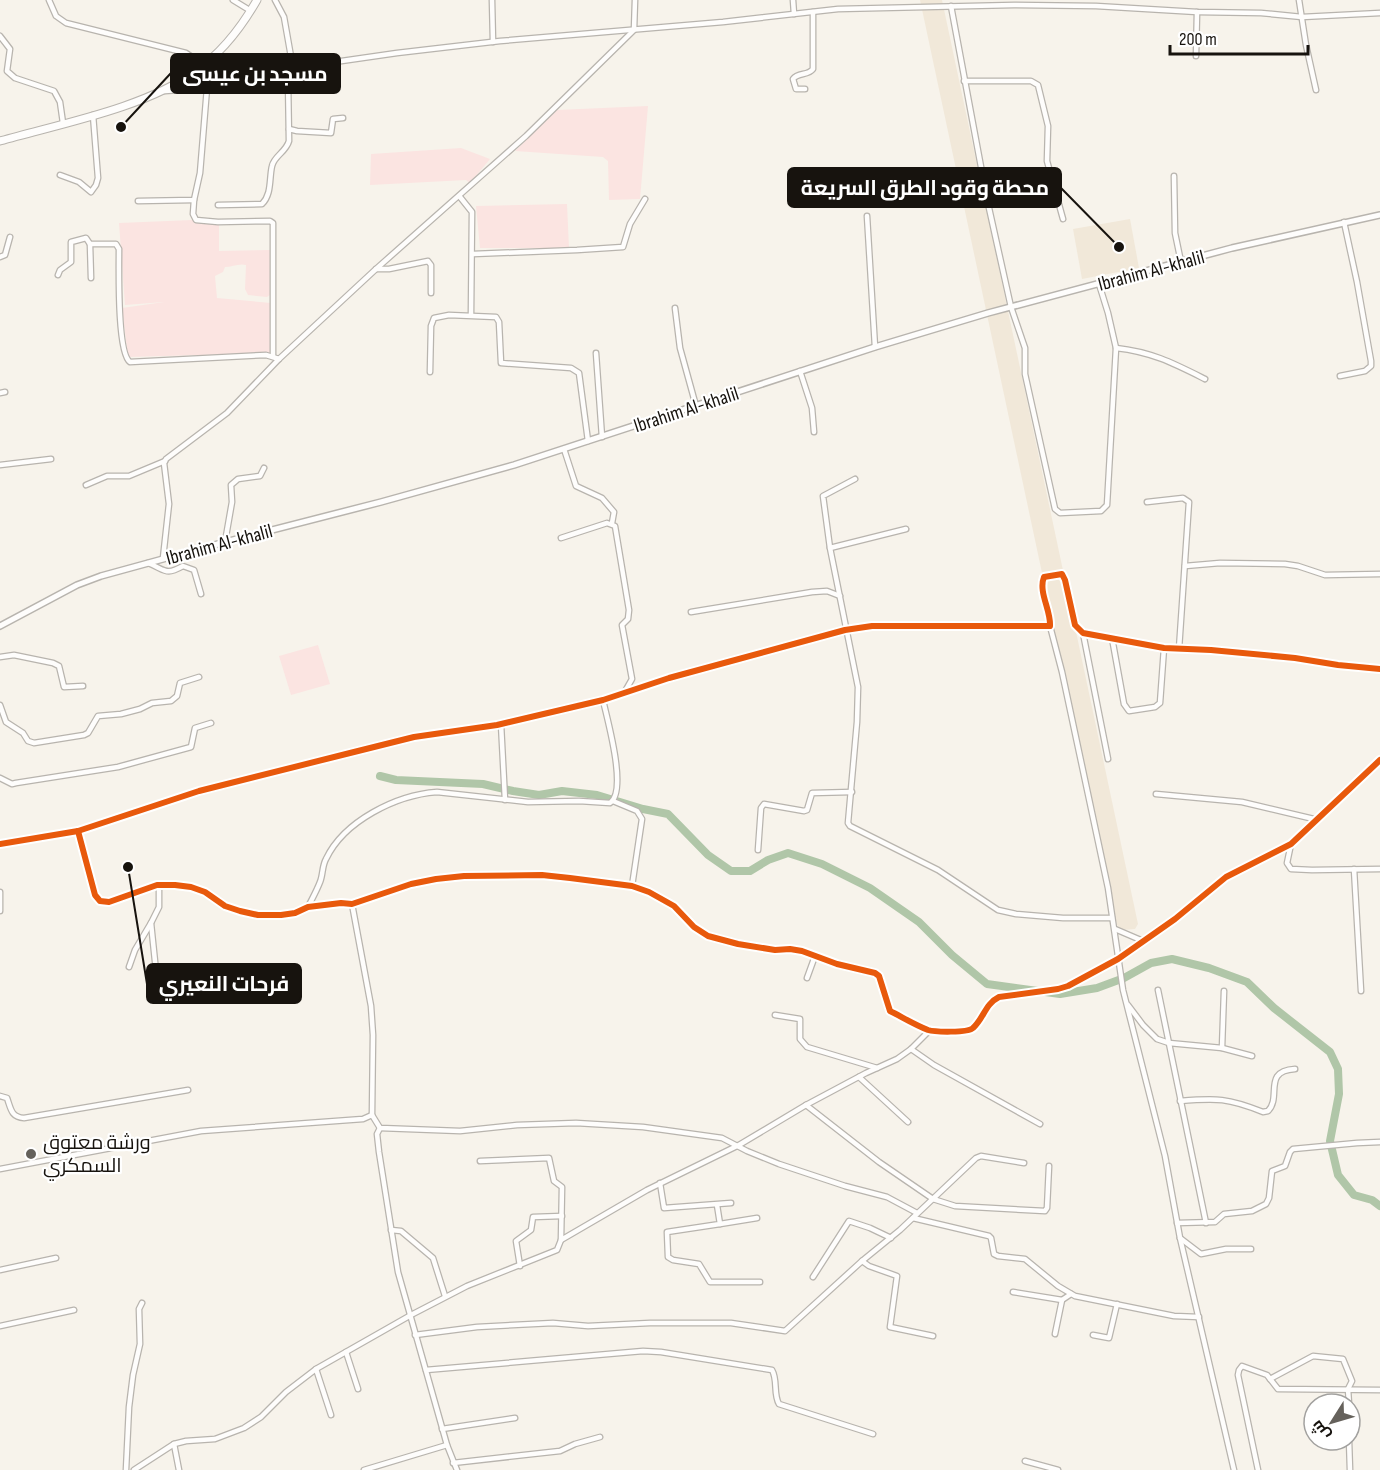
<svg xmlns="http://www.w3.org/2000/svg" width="1380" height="1470" viewBox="0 0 1380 1470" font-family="'Sofia Sans Condensed',Cairo,sans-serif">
<rect width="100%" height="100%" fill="#f7f3eb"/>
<g fill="#f1e8d9">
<polygon points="920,0 942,0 1138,924 1135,929 1122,930 1117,925"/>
<polygon points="1130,219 1139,268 1082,279 1073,229"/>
</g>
<g fill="#fbe4e1">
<polygon points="648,106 640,199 609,200 608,161 603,157 515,151 557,110"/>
<polygon points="461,148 490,159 470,183 466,180 370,185 371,154"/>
<polygon points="567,204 569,248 480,248 476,206"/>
<path d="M192,220L219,225V251L271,250L270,295L267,297L248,295L245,289L246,265C239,263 232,267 225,267L223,272L215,276L217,298L271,303L270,353L128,357L122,308L164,302L125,305L119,223Z"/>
<polygon points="318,645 330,684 291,695 279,656"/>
</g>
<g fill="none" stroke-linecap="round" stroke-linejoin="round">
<polyline stroke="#b0c6a8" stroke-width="8" points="380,776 396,780 483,784 513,791 539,795 562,791 597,795 643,809 668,814 708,855 731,871 750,871 768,860 788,853 822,864 870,888 919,922 952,955 987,984 1060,994 1097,988 1124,978 1151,963 1172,959 1209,968 1247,982 1274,1008 1330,1052 1338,1069 1339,1094 1330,1141 1338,1175 1354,1195 1372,1200 1380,1206"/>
<defs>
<g id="minor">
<polyline points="49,0 56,16 66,23 186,53 195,59 195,72"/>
<polyline points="233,0 251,11"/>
<polyline points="275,0 284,17 293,68"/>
<polyline points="492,0 493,42"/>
<polyline points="793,0 794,14"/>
<polyline points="1299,0 1306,45 1316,90"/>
<polyline points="951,6 987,199 1011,307 1025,348 1025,374 1055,509 1060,513 1101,511 1107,505 1116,348 1108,313 1099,284"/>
<polyline points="0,36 10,49 7,71 15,78 54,91 60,102 63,123"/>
<polyline points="1196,56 1197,12"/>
<polyline points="964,81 1031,81 1038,85 1048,126 1047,161 1063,219"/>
<path d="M805,89H796L793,79C798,72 808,76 813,69V12"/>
<polyline points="165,91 207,88 254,79 300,67 397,53 500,41 723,22 838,9 1014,5 1096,6 1197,12 1261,13 1302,17 1380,13"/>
<polyline points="289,129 297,131 331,133 333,119 343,118"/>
<polyline points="60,175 79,182 91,192 96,185 98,178 93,115"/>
<polyline points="1174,176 1175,233 1181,262"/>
<polyline points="460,197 472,212 471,315"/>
<polyline points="194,200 193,214 196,220 218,222 270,221 273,223 273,356"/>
<polyline points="138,201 194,200 200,173 207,88"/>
<path d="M218,205L262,204C272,194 269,179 272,166C274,156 286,152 289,141L288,79L285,70"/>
<polyline points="867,216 875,347"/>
<polyline points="473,254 577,250 623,247 630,224 645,199"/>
<polyline points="0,257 5,255 10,237"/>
<polyline points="376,269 389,269 428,261 431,265 431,293"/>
<polyline points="58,275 60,270 71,262 71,242 86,238 90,244"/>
<path d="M91,278L90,244H116L119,249C119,268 117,353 130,362L266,355L279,359"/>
<polyline points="675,308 680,348 696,406"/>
<path d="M1116,348C1152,352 1173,363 1205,379"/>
<polyline points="596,353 602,437"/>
<polyline points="800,371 812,408 814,432"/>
<polyline points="430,372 431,326 434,318 449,315 496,317 499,322 501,363 571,368 579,373 588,441"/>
<polyline points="1340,376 1365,371 1371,366 1371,361 1357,282 1344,222"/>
<polyline points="0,393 5,392"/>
<polyline points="564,449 576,486 602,498 614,512 612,523"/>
<polyline points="0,465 51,459"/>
<polyline points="855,479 823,496 830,548 858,687 857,722 848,823 850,826 938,870 998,910 1016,914 1063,918 1112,918"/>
<polyline points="86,485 107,476 129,476 165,461"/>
<polyline points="1147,502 1183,498 1189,502 1179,649"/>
<polyline points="561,538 607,523 615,526 629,610 628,619 622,625 632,679 624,693"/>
<polyline points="225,542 232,502 231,485 238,479 260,476 264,468"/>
<polyline points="830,548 906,529"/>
<polyline points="163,558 169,504 164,463 166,459 227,413 279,359 376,269 526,136 634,30 635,0"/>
<path d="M148,563C166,570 165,576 183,566L194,570L201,594"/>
<polyline points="1185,566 1220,563 1285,564 1298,566 1325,575 1380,574"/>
<polyline points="691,612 812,592 827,591 840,596"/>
<polyline points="1050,626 1062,672 1108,888 1123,990 1165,1156 1180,1238 1234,1470"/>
<polyline points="1083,633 1108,759"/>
<polyline points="1112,638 1124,704 1129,711 1155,707 1160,703 1164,648"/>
<polyline points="0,657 14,655 53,663 59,666 64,687 83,686"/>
<polyline points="0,705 6,722 23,733 28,741 34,743 84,735 88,733 98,716 121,714 140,709 152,703 171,701 177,696 180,683 199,677"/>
<polyline points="501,724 505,800"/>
<polyline points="0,778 12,784 16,783 118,767 191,747 195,728 211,723"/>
<polyline points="1156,794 1242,802 1318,820"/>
<polyline points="613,801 637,811 642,819 632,886"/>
<path d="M78,831L95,895L100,901L109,902L157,885H175L191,887L205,892L225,906L240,911L258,915H281L295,913L308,907L341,903L352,904L411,884L436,879L464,876L542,875L570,878L632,886L649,892L674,906L694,927L708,936L738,944L775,950L790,949L802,951L837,964L875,973L879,976L890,1011C902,1017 915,1025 928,1030C934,1032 968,1033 973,1028C984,1018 985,1004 999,997L1058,989L1068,986L1118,959L1175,919L1226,877L1291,844L1380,760"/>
<path d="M0,844L78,831L199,791L350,753L414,737L497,725L603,700L669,678L845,630L872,626H1050C1051,610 1038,592 1044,577L1062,574L1065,580L1075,625L1083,633L1164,648L1211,650L1295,658L1338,665L1380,669"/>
<polyline points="1291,844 1287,863 1291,869 1312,870 1380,869"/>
<polyline points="758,850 761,808 764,804 804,811 807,810 812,793 852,792"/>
<polyline points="1354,869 1361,991"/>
<polyline points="0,892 0,911"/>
<polyline points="352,904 371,1006 373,1035 372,1115"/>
<path d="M308,907C312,899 317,890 320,882C323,875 322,866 326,859C344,821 396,795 437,792L528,802L579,801L610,803C628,791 607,719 603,700"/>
<polyline points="1115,929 1143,941"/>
<polyline points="129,967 135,950 151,923"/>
<polyline points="807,978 815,956"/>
<polyline points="158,990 151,923 159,907 159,885"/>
<polyline points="1158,990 1206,1223"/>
<polyline points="1128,1005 1143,1025 1157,1039 1169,1043 1222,1048 1252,1056"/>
<polyline points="775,1015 800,1019 800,1039 807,1047 877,1068"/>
<polyline points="1222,1048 1224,991"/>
<polyline points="911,1049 934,1065 1040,1124"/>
<polyline points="859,1077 908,1122"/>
<path d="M0,1096L7,1098C11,1109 11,1117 24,1118L188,1090"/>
<path d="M1180,1101C1217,1098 1228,1098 1263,1112L1268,1111C1282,1097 1262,1071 1295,1069"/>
<polyline points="806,1105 879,1162 933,1199 955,1206 1045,1211 1047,1208 1049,1166"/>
<polyline points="380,1128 377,1134 379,1152 398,1272 447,1445 457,1470"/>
<polyline points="480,1161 549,1158 554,1181 562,1187 561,1240"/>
<polyline points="0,1169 201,1131 363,1119 372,1115 380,1128 460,1131 517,1125 576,1123 643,1127 722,1138 747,1151 779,1164 845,1186 887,1197 917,1213"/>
<polyline points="660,1183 664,1208 731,1203"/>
<polyline points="717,1205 720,1224 667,1232 668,1257 673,1260 699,1264 710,1282 760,1282"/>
<polyline points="913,1218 989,1236 991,1238 994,1254 998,1256 1025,1259 1058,1286 1075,1296 1174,1316 1199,1317"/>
<polyline points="1177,1223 1215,1222 1224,1214 1252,1211 1266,1204 1269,1198 1272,1171 1285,1166 1290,1152 1293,1149 1357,1143 1380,1142"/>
<polyline points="720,1224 757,1218"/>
<polyline points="391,1230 401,1231 433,1258 445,1296"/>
<polyline points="1180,1238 1201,1254 1226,1249 1251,1249"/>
<polyline points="862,1261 869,1266 897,1276 890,1327 933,1336"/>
<polyline points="520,1266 516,1241 531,1230 533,1217 562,1216"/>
<polyline points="0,1270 56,1258"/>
<polyline points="813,1277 849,1221 870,1228 891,1238"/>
<polyline points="1013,1292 1062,1300 1071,1294"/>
<polyline points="0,1326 74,1310"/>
<polyline points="1055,1334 1062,1300"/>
<polyline points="415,1335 477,1327 553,1323 588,1326 650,1323 731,1323 785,1331 862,1261 900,1230 976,1158 981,1156 1024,1163"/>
<polyline points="1093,1335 1109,1338 1117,1304"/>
<polyline points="346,1352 358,1389"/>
<polyline points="316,1369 331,1415"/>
<path d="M426,1370L643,1351L661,1352L772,1370C778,1380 773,1394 779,1404L873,1434"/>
<polyline points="1270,1379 1313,1356 1343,1359 1352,1381 1348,1389 1349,1404"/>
<polyline points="442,1429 515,1418"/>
<polyline points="1349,1440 1350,1470"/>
<polyline points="174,1444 179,1470"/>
<polyline points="1025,1461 1058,1470"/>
<polyline points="453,1463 560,1451 575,1444 600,1437"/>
<polyline points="126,1470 129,1407 133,1375 140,1344 139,1309 142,1303"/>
<polyline points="134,1470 174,1444 186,1441 215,1439 244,1428 261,1417 286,1392 316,1369 411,1315 467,1286 557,1250 561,1240 647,1190 739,1145 806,1105 866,1073 897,1059 911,1049 929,1031"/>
<polyline points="364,1470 447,1445"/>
<polyline points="1258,1470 1238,1375 1239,1370 1242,1366 1267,1375 1278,1389 1380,1390"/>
</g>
<polyline id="tertiary" points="0,626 77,585 101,576 225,542 381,502 514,465 875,347 988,313 1232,248 1380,215"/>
<path id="trunk" d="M0,141C59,124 145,108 194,72C221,54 241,28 257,0"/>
</defs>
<use href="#minor" stroke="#b8b4ae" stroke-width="7"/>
<use href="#tertiary" stroke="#b8b4ae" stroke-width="8"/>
<use href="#trunk" stroke="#b8b4ae" stroke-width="9"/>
<use href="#minor" stroke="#fefdfc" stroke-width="4.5"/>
<use href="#tertiary" stroke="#fefdfc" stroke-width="5"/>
<use href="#trunk" stroke="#fefdfc" stroke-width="7"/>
<defs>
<g id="cycleway">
<path d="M78,831L95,895L100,901L109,902L157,885H175L191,887L205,892L225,906L240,911L258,915H281L295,913L308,907L341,903L352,904L411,884L436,879L464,876L542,875L570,878L632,886L649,892L674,906L694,927L708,936L738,944L775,950L790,949L802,951L837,964L875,973L879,976L890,1011C902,1017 915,1025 928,1030C934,1032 968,1033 973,1028C984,1018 985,1004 999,997L1058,989L1068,986L1118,959L1175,919L1226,877L1291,844L1380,760"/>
<path d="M0,844L78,831L199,791L350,753L414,737L497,725L603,700L669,678L845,630L872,626H1050C1051,610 1038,592 1044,577L1062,574L1065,580L1075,625L1083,633L1164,648L1211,650L1295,658L1338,665L1380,669"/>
</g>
</defs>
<use href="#cycleway" stroke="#fff" stroke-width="10"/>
<use href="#cycleway" stroke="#e8590c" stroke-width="6"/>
</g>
<circle fill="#65615b" stroke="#fff" stroke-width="2" cx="31" cy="1154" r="6"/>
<g text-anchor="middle" stroke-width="4.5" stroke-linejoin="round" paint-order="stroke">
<g font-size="20" fill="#17130e" stroke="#fff">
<text transform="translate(1151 270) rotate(-15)" y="7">Ibrahim Al-khalil</text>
<text transform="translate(686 409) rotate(-18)" y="7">Ibrahim Al-khalil</text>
<text transform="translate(219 544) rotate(-15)" y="7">Ibrahim Al-khalil</text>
</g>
<g font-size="20" fill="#17130e" stroke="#fff" text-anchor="start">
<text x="43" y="1149">ورشة معتوق<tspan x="43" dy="23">السمكري</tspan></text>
</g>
</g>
<path fill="none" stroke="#17130e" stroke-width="2" d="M121 127L171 73M1119 247L1061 188M128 867L147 984"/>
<g fill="#17130e" stroke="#fff" stroke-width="2">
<circle cx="121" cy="127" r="6"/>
<circle cx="1119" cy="247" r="6"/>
<circle cx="128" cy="867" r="6"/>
</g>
<g fill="#17130e" stroke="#17130e" stroke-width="2">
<rect x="171" y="54" width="169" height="39" rx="6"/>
<rect x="788" y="168" width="273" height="39" rx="6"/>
<rect x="147" y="964" width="154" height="39" rx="6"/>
</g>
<g font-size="21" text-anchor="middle" font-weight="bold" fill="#fff">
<text x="255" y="81">مسجد بن عيسى</text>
<text x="925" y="195">محطة وقود الطرق السريعة</text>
<text x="224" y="991">فرحات النعيري</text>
</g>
<g transform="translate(1332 1422) rotate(233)"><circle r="28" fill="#ffffff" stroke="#a2a19f" stroke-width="1.5"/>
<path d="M0-4.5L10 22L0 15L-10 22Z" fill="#65615b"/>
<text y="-9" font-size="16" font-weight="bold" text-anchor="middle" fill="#17130e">ش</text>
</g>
<path d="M1170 45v9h138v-9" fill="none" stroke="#17130e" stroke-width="3"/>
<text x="1179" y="45" font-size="18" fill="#17130e" stroke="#ffffff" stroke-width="4.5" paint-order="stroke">200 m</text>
</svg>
